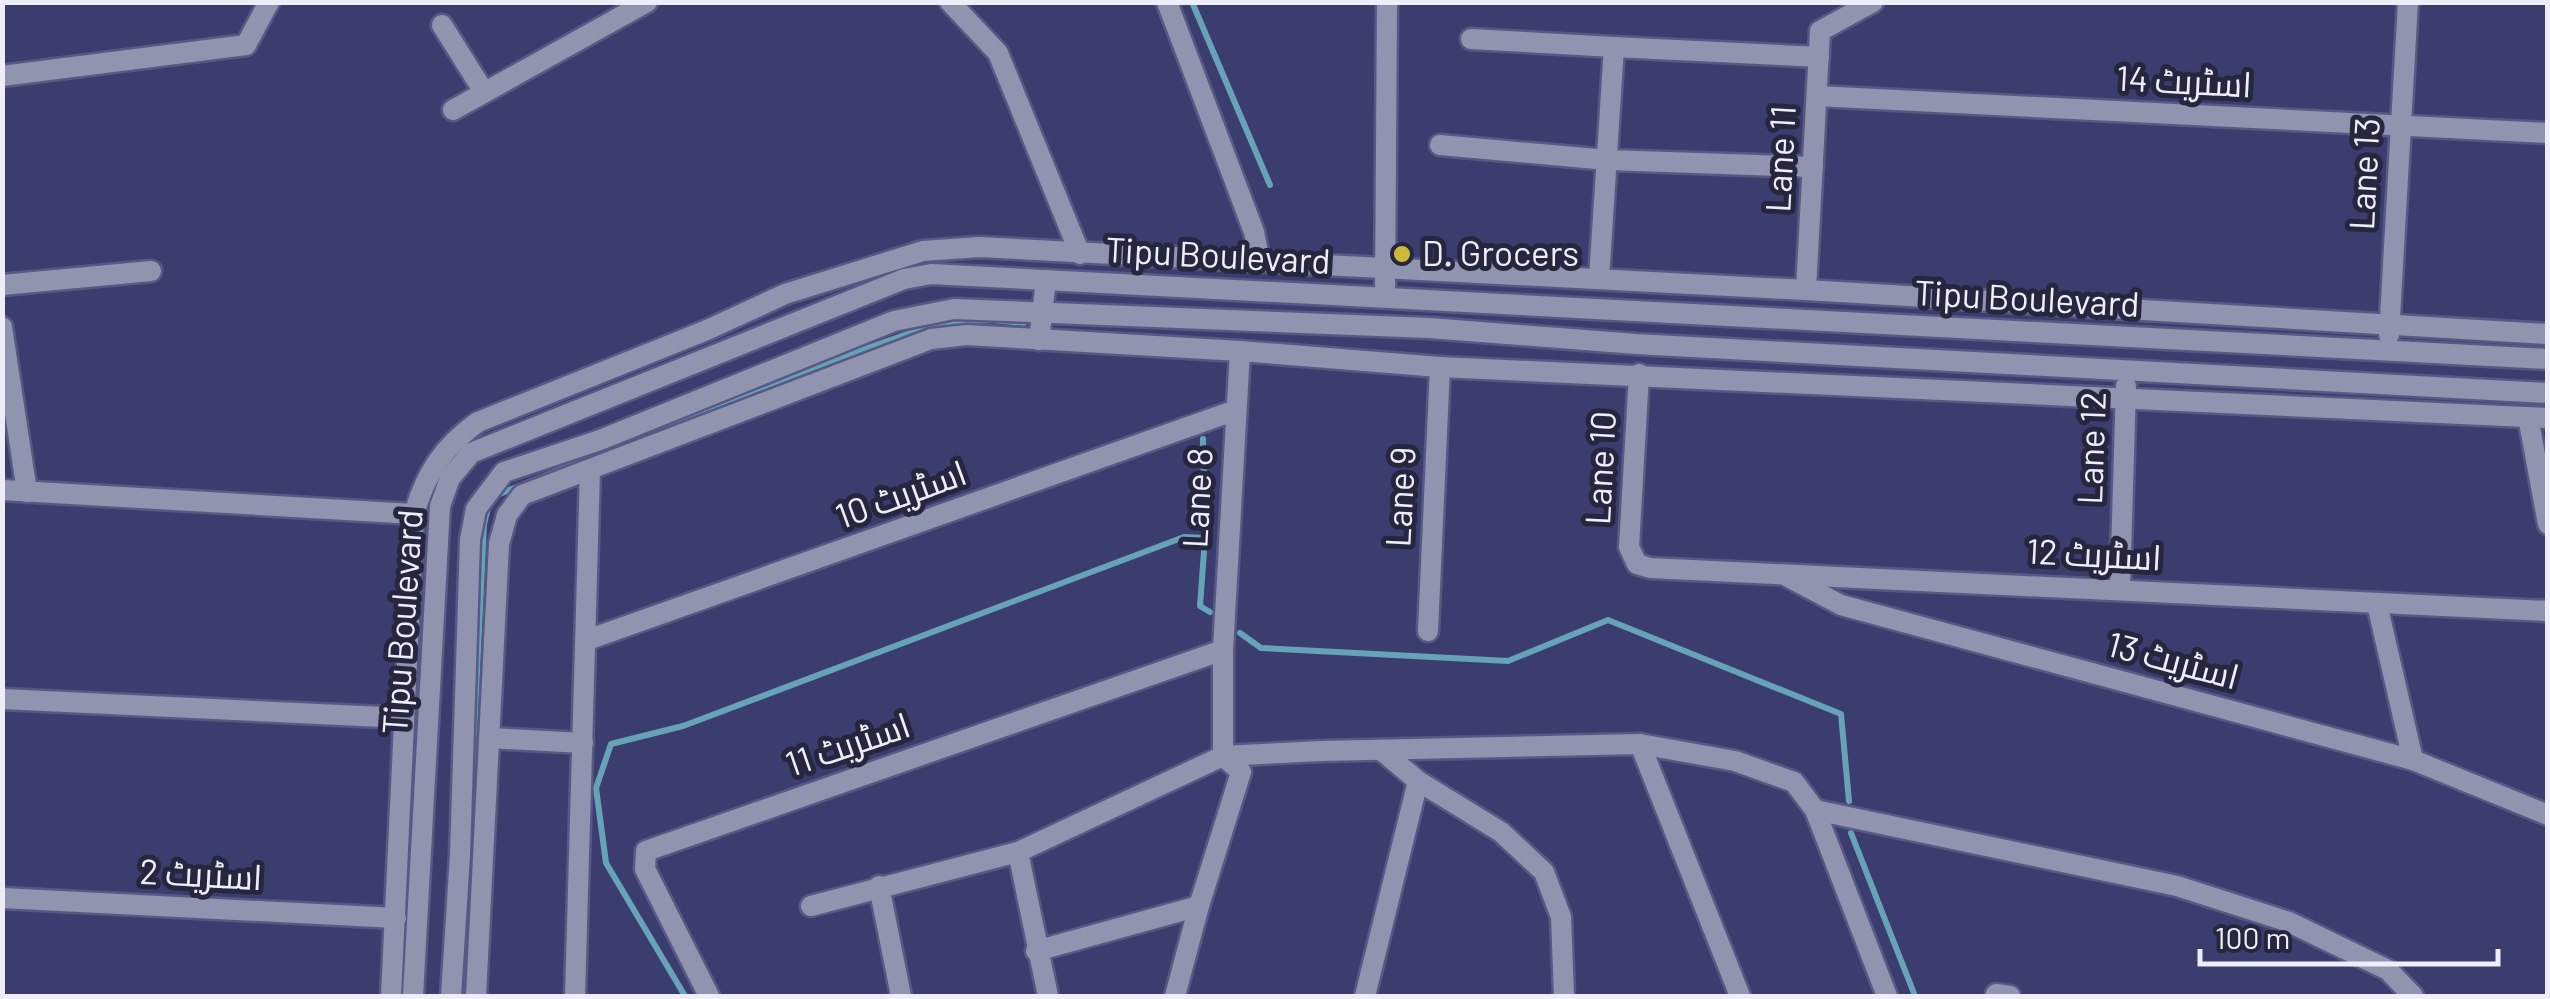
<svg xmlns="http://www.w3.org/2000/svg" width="2550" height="999" viewBox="0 0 2550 999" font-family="Barlow,Cairo,sans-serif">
<rect width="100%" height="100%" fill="#3b3d6e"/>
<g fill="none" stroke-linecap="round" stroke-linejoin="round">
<g stroke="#67a3b8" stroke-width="6">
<polyline points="1192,2 1270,185"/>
<polyline points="1203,439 1205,538 1200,606 1210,612"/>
<polyline points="497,495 839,358 936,324 992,320 1024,323"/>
<polyline points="1240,633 1261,648 1508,661 1608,620 1841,714 1849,801"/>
<polyline points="472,780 484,524 489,504"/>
<polyline points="1851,833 1915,996"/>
<polyline points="462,996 466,923"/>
<polyline points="685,996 606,863 596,788 611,744 683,726 1184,537 1205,538"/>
</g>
<defs>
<g id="minor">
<polyline points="950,2 998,53 1080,254"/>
<polyline points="1167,2 1254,232 1260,262"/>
<polyline points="442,25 484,92"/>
<polyline points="1471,39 1614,47 1599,279"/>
<polyline points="1614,47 1819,57"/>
<polyline points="2,76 246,45 269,2"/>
<polyline points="1817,96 2548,133"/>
<polyline points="453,110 647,2"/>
<polyline points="1440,145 1608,160 1813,167"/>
<polyline points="2,285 151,271"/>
<polyline points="1806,290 1820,31 1873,2"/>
<polyline points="1385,296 1387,2"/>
<polyline points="2,327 27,492"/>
<polyline points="2389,335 2408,2"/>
<polyline points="1039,340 1046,280"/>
<polyline points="1639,374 1629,547 1637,564 1650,568 2548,611"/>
<polyline points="2528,417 2548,524"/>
<polyline points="2,490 414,514"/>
<polyline points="1788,577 1841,605 2413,760 2548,815"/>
<polyline points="2120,588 2126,386"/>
<polyline points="2377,604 2413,760"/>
<polyline points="1428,631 1440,367"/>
<polyline points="587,640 1236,410"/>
<polyline points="2,699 404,718"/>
<polyline points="489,738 583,743"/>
<polyline points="1640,744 1740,996"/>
<polyline points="1381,750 1418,781 1501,832 1544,872 1561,917 1564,996"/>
<polyline points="1815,810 2177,886 2289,922 2388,970 2413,996"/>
<polyline points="1018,852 1048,996"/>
<polyline points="879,886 901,996"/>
<polyline points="2,898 396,918"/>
<polyline points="811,906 1018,852 1223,756 1321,751 1640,744 1735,761 1794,782 1815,810 1887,996"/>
<polyline points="1036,951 1199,906"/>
<polyline points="1996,994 2010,996"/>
<path d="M391,996L414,514C426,473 443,447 478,422L707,330L785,294L923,251L979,247L1806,290L2548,334"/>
<polyline points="476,996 499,544 507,515 522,495 931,339 967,335 1240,351 1440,367 2548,418"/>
<polyline points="575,996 590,470"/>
<polyline points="709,996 645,869 646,851 1223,650"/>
<polyline points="1175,996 1199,906 1241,772 1223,756 1223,650 1240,351"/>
<polyline points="1365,996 1418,781"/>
</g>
<g id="tertiary">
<polyline points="413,996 440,506 450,478 471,453 904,279 931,274 2548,359"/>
<polyline points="451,996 460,855 470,540 476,509 504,472 600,440 894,321 954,309 1429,328 1636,344 2548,393"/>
</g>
</defs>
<use href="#minor" stroke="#575984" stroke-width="25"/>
<use href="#tertiary" stroke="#575984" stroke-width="25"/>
<use href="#minor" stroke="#9194ae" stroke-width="20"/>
<use href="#tertiary" stroke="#9194ae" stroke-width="20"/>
</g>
<circle fill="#ccb938" stroke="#26273e" stroke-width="4" cx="1402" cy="254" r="10"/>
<g text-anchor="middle" stroke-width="10" stroke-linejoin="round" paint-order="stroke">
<g font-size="35" fill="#edeefa" stroke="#26273e">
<text transform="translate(2184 82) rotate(3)" y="12">اسٹریٹ 14</text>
<text transform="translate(1781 159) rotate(-87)" y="12">Lane 11</text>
<text transform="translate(2365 174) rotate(-87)" y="12">Lane 13</text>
<text transform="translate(1218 256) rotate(3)" y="12">Tipu Boulevard</text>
<text transform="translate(2027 299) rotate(3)" y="12">Tipu Boulevard</text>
<text transform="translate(2092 448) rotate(-88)" y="12">Lane 12</text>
<text transform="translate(1601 468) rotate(-87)" y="12">Lane 10</text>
<text transform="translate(901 495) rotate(-20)" y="12">اسٹریٹ 10</text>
<text transform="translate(1401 497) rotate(-87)" y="12">Lane 9</text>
<text transform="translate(1198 498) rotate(-87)" y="12">Lane 8</text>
<text transform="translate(2094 555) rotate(3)" y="12">اسٹریٹ 12</text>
<text transform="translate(403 622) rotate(-86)" y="12">Tipu Boulevard</text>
<text transform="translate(2173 661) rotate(15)" y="12">اسٹریٹ 13</text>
<text transform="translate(848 745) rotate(-19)" y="12">اسٹریٹ 11</text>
<text transform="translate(201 875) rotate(3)" y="12">اسٹریٹ 2</text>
</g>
<g font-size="35" fill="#edeefa" stroke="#26273e" text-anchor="start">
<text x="1422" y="266">D. Grocers</text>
</g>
</g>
<rect width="2550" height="999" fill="none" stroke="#edeefa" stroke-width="10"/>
<path d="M2200 949v15h298v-15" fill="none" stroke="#edeefa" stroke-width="5"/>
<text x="2215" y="949" font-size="30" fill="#edeefa" stroke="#26273e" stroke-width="8" paint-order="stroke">100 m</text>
</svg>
